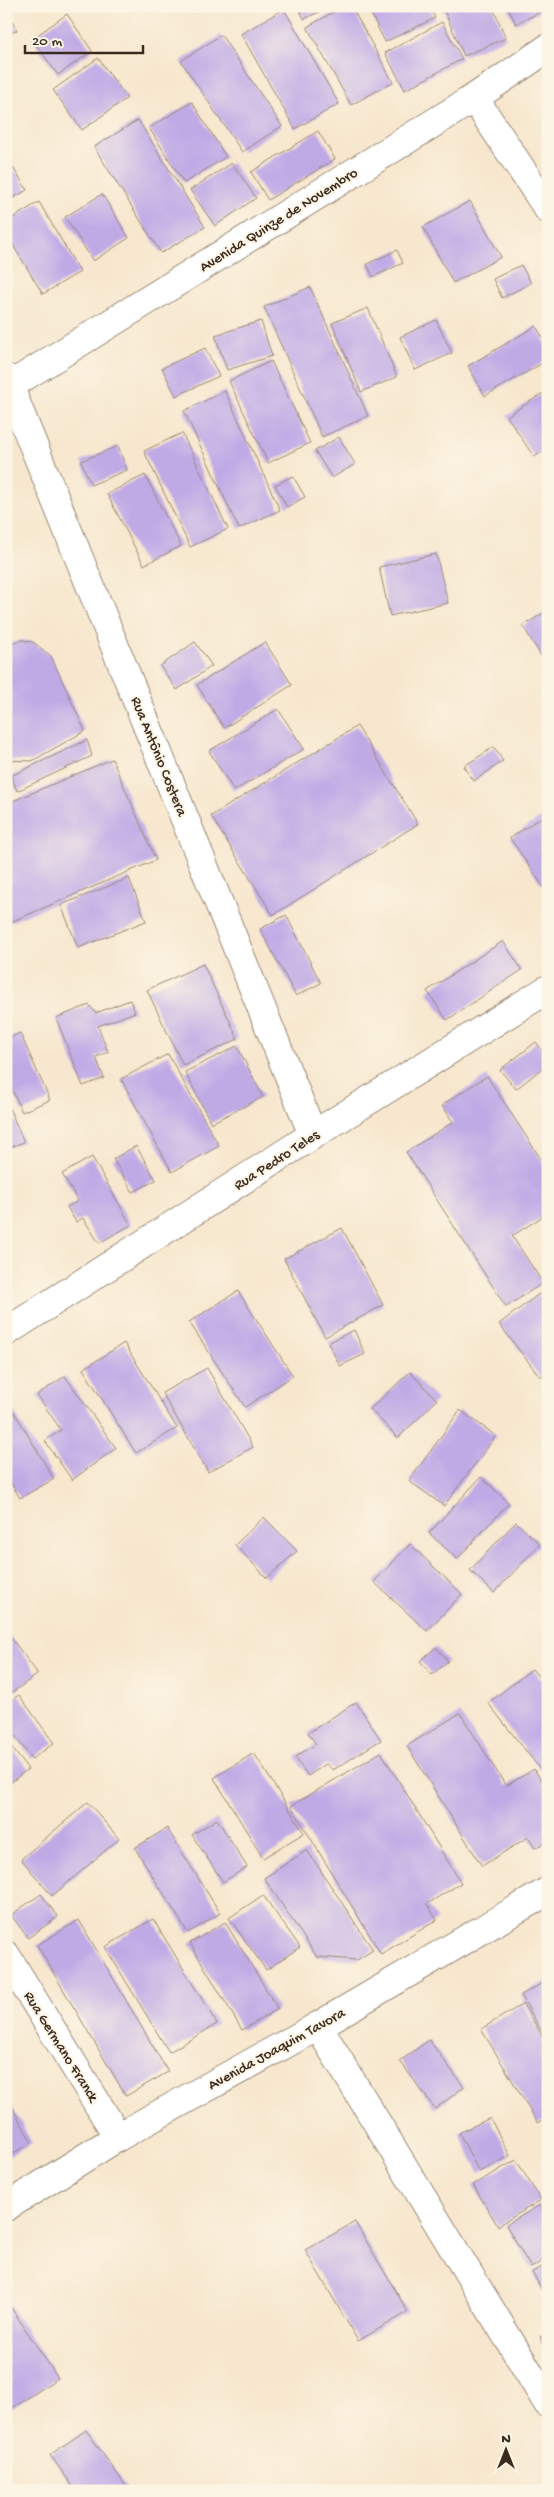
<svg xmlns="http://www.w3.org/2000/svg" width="554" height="2497" viewBox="0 0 554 2497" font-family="'Gochi Hand',sans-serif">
<rect width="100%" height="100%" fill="#fcf5e5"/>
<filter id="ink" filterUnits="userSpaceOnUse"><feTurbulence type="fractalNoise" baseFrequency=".02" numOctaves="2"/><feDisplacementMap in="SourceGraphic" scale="10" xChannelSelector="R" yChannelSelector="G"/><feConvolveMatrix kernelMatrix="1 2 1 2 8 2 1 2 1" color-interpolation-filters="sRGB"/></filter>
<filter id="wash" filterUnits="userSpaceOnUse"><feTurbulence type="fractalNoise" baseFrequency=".0096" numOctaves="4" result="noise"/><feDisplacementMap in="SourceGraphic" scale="20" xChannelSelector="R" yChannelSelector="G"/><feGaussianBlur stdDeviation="1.12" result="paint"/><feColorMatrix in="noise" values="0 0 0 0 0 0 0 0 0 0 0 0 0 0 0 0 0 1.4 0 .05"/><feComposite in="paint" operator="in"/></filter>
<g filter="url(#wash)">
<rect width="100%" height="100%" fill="#f7e7ce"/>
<g id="blocks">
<g fill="#c0aae6">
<polygon points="298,6 332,6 304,19"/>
<polygon points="344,6 351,6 393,82 351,105 307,27"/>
<polygon points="367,6 429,6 435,18 385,42"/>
<polygon points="442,6 492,6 506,38 464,56"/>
<polygon points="507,6 548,6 548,8 516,24"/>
<polygon points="284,9 339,104 295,129 241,34"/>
<polygon points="6,11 17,30 6,36"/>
<polygon points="67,14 92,51 58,75 32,39"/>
<polygon points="442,22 462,59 405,90 385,53"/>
<polygon points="221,35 282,126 242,152 181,61"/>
<polygon points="98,58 127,98 82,130 53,90"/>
<polygon points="192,102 226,157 184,183 149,128"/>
<polygon points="138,120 205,227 161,253 94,147"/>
<polygon points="318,131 335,159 268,200 251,172"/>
<polygon points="6,156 27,190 6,202"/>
<polygon points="232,163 256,198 215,226 190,190"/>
<polygon points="102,194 129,238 93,261 65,217"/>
<polygon points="470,201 501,257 453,283 423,227"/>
<polygon points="39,202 80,272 43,294 6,234 6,222"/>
<polygon points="397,250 403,263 373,277 367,264"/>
<polygon points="521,265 531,283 502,298 493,279"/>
<polygon points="310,287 368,416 322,437 264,307"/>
<polygon points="368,308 397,377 361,392 332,323"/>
<polygon points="436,320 452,353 415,370 400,337"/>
<polygon points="261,321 272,356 227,370 215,335"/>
<polygon points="536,326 548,347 548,360 485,396 468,366"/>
<polygon points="205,348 219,376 176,396 162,368"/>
<polygon points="271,361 310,443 268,463 229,381"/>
<polygon points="548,390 548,448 534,457 507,416"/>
<polygon points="225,391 280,510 239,529 184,411"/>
<polygon points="182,433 228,529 190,547 144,451"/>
<polygon points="339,437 355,464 332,478 315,451"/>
<polygon points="118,446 127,470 91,485 81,461"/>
<polygon points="145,475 181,546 144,565 107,494"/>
<polygon points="293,476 305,497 287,507 275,485"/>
<polygon points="436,554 448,603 390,616 379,567"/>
<polygon points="548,610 548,657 543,659 523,626"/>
<polygon points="22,640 33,642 51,656 85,731 32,761 6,760 6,644"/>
<polygon points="195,642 212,666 177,690 160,666"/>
<polygon points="265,642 292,685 224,728 197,685"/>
<polygon points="278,709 304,749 234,791 209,751"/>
<polygon points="357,726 418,824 273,915 211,816"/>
<polygon points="87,740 92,756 17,791 11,776"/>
<polygon points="494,747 503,761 474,781 464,766"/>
<polygon points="112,759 156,860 6,924 6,804"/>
<polygon points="548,813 548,894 510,838"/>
<polygon points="129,878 146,921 78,948 61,905"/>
<polygon points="286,915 321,983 296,996 260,929"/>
<polygon points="503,941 522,970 447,1020 427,991"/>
<polygon points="203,964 238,1039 183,1065 147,990"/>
<polygon points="130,1000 135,1012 98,1026 108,1052 96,1057 104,1078 83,1086 56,1018 89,1005 96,1013"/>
<polygon points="20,1033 50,1100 22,1112 6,1076 6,1039"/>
<polygon points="536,1042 548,1058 548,1064 516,1089 500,1070"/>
<polygon points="237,1046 263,1097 211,1123 185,1072"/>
<polygon points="168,1054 219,1146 172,1172 121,1079"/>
<polygon points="487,1076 548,1170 548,1213 512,1236 543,1283 506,1307 406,1152 453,1122 442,1105"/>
<polygon points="6,1101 24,1142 6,1149"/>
<polygon points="136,1146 156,1180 133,1192 113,1159"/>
<polygon points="92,1157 131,1225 99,1243 83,1218 76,1222 67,1207 78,1201 62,1174"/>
<polygon points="342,1228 383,1305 325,1337 284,1259"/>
<polygon points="548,1287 548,1371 540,1377 499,1324"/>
<polygon points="238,1291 293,1376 245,1407 189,1322"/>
<polygon points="354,1330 365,1354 340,1366 328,1343"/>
<polygon points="124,1343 177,1428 136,1453 83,1369"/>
<polygon points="207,1368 253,1447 208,1472 162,1393"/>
<polygon points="410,1372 437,1400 398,1438 370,1409"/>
<polygon points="65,1376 116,1448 72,1480 45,1441 61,1430 37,1395"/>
<polygon points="10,1405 54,1479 20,1498 6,1475 6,1407"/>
<polygon points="460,1410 496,1436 444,1506 409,1481"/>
<polygon points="481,1477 509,1503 457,1559 429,1533"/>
<polygon points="264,1517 297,1551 267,1578 235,1545"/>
<polygon points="516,1522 540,1544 494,1593 470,1570"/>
<polygon points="410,1544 462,1594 427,1631 374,1582"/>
<polygon points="6,1631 38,1674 6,1697"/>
<polygon points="436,1647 448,1661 432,1675 420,1661"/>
<polygon points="532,1669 548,1688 548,1779 488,1703"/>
<polygon points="19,1695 54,1743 32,1759 6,1724 6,1704"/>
<polygon points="356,1702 381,1740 333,1770 326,1764 308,1776 295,1757 316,1744 308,1733"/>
<polygon points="460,1713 506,1786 534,1769 548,1791 548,1841 535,1848 528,1837 482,1866 407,1746"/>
<polygon points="6,1740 28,1769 6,1786"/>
<polygon points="381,1752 461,1883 427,1904 437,1920 381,1954 291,1806"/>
<polygon points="254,1753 304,1833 263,1858 214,1778"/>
<polygon points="88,1802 119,1839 52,1896 21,1859"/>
<polygon points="217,1819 247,1867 223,1882 192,1835"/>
<polygon points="167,1828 220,1913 188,1933 135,1848"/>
<polygon points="307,1850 373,1950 357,1960 317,1957 264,1878"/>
<polygon points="41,1894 58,1917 28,1938 11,1915"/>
<polygon points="263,1895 300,1947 266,1970 229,1918"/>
<polygon points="153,1919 217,2024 169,2052 105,1947"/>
<polygon points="79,1920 168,2072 126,2096 37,1945"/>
<polygon points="225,1922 278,2009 242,2030 190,1943"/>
<polygon points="548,1980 548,2043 521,1995"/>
<polygon points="523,2004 548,2046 548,2088 544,2090 548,2096 548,2117 538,2123 481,2029"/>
<polygon points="429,2040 464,2087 435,2109 400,2061"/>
<polygon points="6,2096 32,2143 6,2157"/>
<polygon points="490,2118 510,2156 479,2172 459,2133"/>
<polygon points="516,2160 541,2200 498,2226 473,2185"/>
<polygon points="540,2205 548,2218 548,2258 531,2268 506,2225"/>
<polygon points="355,2222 408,2312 358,2341 305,2250"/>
<polygon points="548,2264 548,2301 532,2272"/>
<polygon points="6,2300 58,2378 8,2411 6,2409"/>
<polygon points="548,2333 548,2353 540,2337"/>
<polygon points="86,2430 128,2489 126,2491 76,2491 50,2455"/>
</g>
</g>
</g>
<g filter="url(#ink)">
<use href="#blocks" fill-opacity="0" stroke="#998876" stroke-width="1"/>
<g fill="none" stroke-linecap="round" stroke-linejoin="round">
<defs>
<g id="street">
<polyline points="474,98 548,209"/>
<polyline points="6,378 313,1135"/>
<polyline points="6,388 474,98 548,48"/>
<polyline points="6,1332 313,1135 548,989"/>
<polyline points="6,1955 118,2137"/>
<polyline points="318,2026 548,2404"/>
<polyline points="6,2207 118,2137 318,2026 548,1891"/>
</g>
</defs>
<use href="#street" stroke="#998876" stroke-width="30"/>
<use href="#street" stroke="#fff" stroke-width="28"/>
</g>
</g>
<g text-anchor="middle" stroke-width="4" stroke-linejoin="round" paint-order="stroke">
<g font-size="15" fill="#3b2a1e" stroke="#fcf5e5">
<text transform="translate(278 219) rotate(-32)" y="5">Avenida Quinze de Novembro</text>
<text transform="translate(160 756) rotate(68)" y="5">Rua Antônio Costera</text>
<text transform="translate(276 1159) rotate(-33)" y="5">Rua Pedro Teles</text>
<text transform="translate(62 2046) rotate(58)" y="5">Rua Germano Franck</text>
<text transform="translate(276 2048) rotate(-29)" y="5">Avenida Joaquim Tavora</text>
</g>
</g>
<rect width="554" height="2497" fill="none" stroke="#fcf5e5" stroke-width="25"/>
<g transform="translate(506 2450)" stroke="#fcf5e5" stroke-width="4" paint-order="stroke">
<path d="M0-4L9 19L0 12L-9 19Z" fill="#3b2a1e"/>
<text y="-8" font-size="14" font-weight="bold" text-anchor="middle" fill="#3b2a1e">N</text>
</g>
<path d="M25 45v8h118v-8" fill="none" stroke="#3b2a1e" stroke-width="2.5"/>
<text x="32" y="45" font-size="15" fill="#3b2a1e" stroke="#fcf5e5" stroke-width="4" paint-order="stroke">20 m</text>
</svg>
